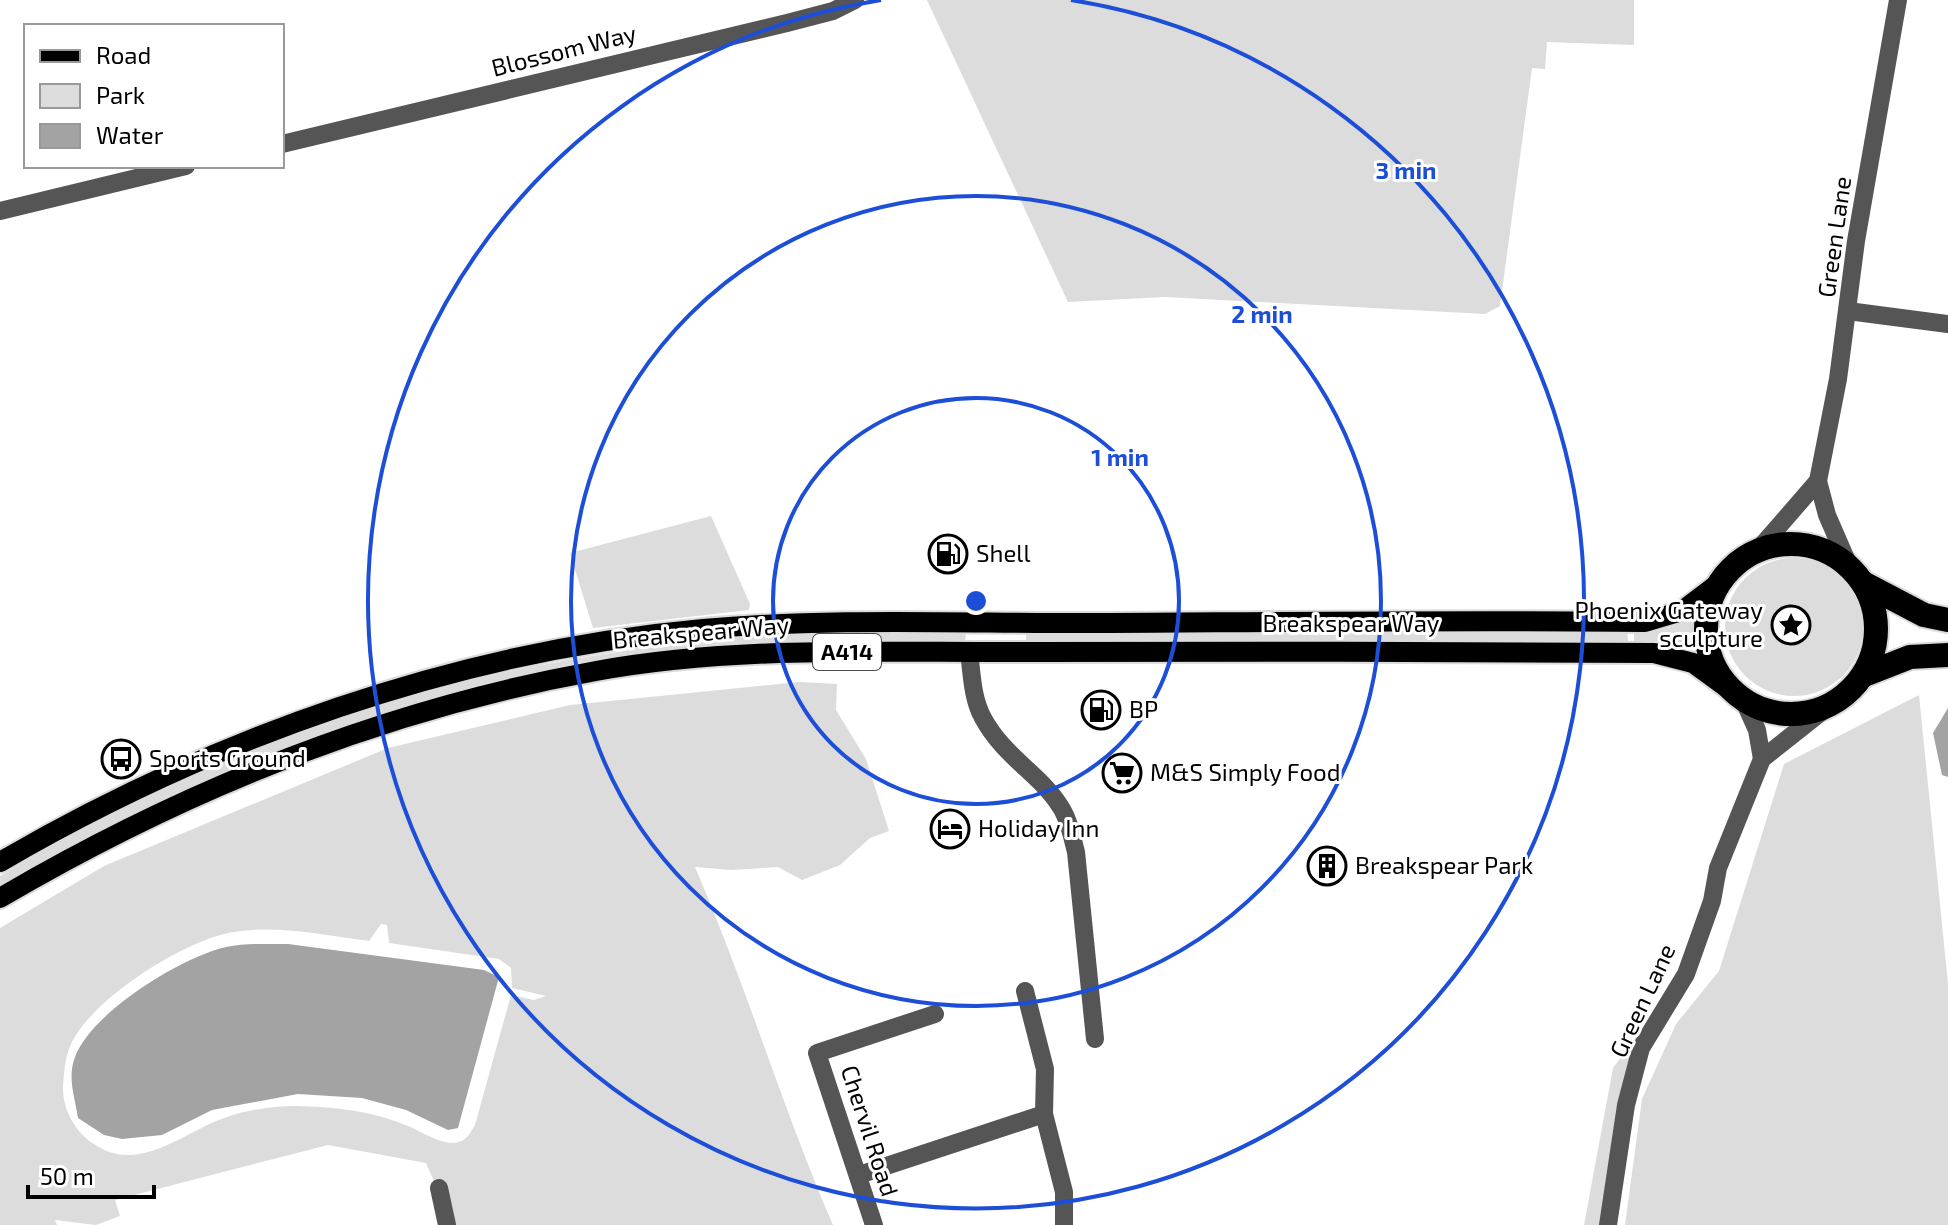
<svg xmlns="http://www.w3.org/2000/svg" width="1948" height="1225" viewBox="0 0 1948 1225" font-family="'Exo 2',sans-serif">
<rect width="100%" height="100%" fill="#fff"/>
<g fill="#dcdcdc" fill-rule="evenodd">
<polygon points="927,0 1634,0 1634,45 1547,42 1545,69 1532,68 1500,306 1485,314 1165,297 1068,302"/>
<polygon points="711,516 750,604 749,610 593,628 570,553"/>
<circle cx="1794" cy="627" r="69"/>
<polygon points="1700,616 1701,651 1656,641 1634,642 1634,630 1668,628"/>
<polygon points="1627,630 1628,641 1026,642 1026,632"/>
<path d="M830,632H966L965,642L694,651L242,767L159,802L64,850L0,889V876C257,717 529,645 830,632Z"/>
<path d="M799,682L837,684L836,710L866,759L889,831L870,838L840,865L802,880L778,867L731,870L695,867C746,985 782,1107 833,1225H453L426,1163L328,1145L115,1200L120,1216L96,1225L55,1220L57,1225H0V928L104,866L388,748L570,705ZM381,924L387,925L389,943L499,959L511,968L512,988L546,996L534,1000L511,995L475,1125C471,1131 468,1139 459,1142C442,1147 418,1129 403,1124C367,1110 334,1107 295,1106C272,1106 246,1110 224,1118C184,1132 138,1175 94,1144C75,1132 63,1110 63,1088C64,1070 65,1051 76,1035C102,994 177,946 224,934C271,923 322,935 369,941Z"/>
<polygon points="1919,695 1948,984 1948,1225 1625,1225 1642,1099 1676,1024 1719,971 1784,764"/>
<polygon points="1639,1033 1616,1110 1603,1225 1584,1225 1613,1068"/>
</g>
<g fill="#a3a3a3">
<polygon points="1948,708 1948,777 1942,775 1933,733"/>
<path d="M288,944L484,970L499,977L458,1128L448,1130L406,1110L362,1098L298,1094L212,1110L162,1135L122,1139L104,1135L78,1118C75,1097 67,1078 75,1057C91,1013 181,957 226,947C246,943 268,944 288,944Z"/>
</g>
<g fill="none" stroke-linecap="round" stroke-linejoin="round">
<defs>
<g id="major">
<path d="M0,862C213,738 456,651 703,629C839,617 974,624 1110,623C1288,622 1466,620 1645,622L1682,611L1719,583"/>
<path d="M0,898C184,790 385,709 596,671C739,645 886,653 1031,652C1239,652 1446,651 1654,653L1693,663L1730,690"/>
</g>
<g id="highway">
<circle cx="1791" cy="629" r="85"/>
<polyline points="1863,583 1924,615 1948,620"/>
<polyline points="1864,675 1910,657 1948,655"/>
</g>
</defs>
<use href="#major" stroke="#dbdbdb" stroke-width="24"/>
<use href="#highway" stroke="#dbdbdb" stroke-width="28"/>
<g stroke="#555" stroke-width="18">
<polyline points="282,144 787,23 833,11 855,0"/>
<polyline points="0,211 186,166"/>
<polyline points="1848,311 1948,324"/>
<polyline points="1758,550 1818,481"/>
<polyline points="1850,568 1827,515 1818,481 1838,379 1856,241 1898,0"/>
<path d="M969,652C972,674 972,698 983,718C1004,757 1040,774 1060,806C1069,819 1072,837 1076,852L1095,1039"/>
<polyline points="1744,701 1757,730 1762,759"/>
<polyline points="1025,991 1045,1069 1044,1114 1064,1192 1064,1225"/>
<polyline points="859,1175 1044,1114"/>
<polyline points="439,1188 447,1225"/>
<polyline points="874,1225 817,1053 935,1014"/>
<polyline points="1608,1225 1626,1105 1641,1048 1686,974 1712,901 1718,868 1762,759 1829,706"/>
</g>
<use href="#major" stroke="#000" stroke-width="20"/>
<use href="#highway" stroke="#000" stroke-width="24"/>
</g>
<g fill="none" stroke="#1d4ed8" stroke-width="4">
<circle cx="976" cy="601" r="203"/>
<circle cx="976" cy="601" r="405"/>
<path d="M1071 0A608 608 0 1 1 881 0"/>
</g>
<defs>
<symbol id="fuel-ring" viewBox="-11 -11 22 22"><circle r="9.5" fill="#fff" stroke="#000" stroke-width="1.5"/><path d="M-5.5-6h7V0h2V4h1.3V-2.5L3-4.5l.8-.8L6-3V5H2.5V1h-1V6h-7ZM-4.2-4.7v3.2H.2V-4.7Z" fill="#000"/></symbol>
<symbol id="sight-ring" viewBox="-11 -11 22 22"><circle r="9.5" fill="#fff" stroke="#000" stroke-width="1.5"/><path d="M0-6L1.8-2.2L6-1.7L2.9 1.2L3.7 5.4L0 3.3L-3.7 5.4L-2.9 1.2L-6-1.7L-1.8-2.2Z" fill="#000"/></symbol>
<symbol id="bus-ring" viewBox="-11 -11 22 22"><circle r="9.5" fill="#fff" stroke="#000" stroke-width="1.5"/><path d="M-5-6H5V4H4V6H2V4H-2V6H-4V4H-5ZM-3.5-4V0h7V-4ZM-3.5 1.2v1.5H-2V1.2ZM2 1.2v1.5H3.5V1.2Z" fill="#000"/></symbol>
<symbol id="supermarket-ring" viewBox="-11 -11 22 22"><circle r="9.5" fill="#fff" stroke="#000" stroke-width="1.5"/><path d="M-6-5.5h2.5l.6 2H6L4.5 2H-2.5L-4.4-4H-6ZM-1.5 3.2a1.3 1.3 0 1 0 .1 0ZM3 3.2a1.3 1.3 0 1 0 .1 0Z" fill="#000"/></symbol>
<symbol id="hotel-ring" viewBox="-11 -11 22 22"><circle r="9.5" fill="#fff" stroke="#000" stroke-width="1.5"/><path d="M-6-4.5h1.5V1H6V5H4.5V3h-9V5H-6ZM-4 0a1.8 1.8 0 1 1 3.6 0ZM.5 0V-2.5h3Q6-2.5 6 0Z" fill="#000"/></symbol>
<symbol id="building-ring" viewBox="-11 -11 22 22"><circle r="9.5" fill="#fff" stroke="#000" stroke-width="1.5"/><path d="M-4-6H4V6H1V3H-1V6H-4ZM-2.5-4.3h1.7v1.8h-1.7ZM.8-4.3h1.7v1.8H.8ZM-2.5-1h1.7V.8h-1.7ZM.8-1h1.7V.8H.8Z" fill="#000"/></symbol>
</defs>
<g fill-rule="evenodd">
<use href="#fuel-ring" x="926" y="532" width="44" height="44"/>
<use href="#sight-ring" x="1769" y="603" width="44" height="44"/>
<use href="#fuel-ring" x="1079" y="688" width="44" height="44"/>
<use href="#bus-ring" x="99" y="737" width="44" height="44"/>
<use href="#supermarket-ring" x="1100" y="751" width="44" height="44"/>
<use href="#hotel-ring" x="928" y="807" width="44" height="44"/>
<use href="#building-ring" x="1305" y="844" width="44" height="44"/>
</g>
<g text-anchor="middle" stroke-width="6" stroke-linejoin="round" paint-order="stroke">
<rect fill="#fff" stroke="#4c4c4c" stroke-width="2" x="813" y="634" width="68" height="36" rx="6"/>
<g font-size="22" font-weight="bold" fill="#000">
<text x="847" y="660">A414</text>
</g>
<g font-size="24" fill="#000" stroke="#fff">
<text transform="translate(564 51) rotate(-14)" y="8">Blossom Way</text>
<text transform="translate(1835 237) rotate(-82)" y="8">Green Lane</text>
<text x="1351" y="632">Breakspear Way</text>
<text transform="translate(701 633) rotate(-5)" y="8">Breakspear Way</text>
<text transform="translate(1643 1001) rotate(-65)" y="8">Green Lane</text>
<text transform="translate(869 1131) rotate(72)" y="8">Chervil Road</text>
</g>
<g font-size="24" fill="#000" stroke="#fff" text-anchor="start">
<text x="976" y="562">Shell</text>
<text x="1763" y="619" text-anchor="end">Phoenix Gateway<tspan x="1763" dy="28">sculpture</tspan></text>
<text x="1129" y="718">BP</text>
<text x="149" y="767">Sports Ground</text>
<text x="1150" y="781">M&amp;S Simply Food</text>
<text x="978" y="837">Holiday Inn</text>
<text x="1355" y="874">Breakspear Park</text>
</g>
</g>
<circle cx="976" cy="601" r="12" fill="#1d4ed8" stroke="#fff" stroke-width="4"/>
<g font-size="24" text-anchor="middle" font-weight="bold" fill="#1d4ed8" stroke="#fff" stroke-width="6" stroke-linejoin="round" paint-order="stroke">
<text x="1406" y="179">3 min</text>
<text x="1262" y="323">2 min</text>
<text x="1120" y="466">1 min</text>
</g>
<rect x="24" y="24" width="260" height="144" fill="#ffffff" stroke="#999999" stroke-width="2"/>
<rect x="40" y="50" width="40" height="12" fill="#000000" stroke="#999999" stroke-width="2"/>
<text x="96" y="64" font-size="24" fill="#000000">Road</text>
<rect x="40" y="84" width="40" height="24" fill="#dcdcdc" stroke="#999999" stroke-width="2"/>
<text x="96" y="104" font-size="24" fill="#000000">Park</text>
<rect x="40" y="124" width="40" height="24" fill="#a3a3a3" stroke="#999999" stroke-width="2"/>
<text x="96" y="144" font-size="24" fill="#000000">Water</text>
<path d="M28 1185v12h126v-12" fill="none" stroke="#000000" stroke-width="4"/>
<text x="40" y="1185" font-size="24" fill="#000000" stroke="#ffffff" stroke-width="6" paint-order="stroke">50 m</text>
</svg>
